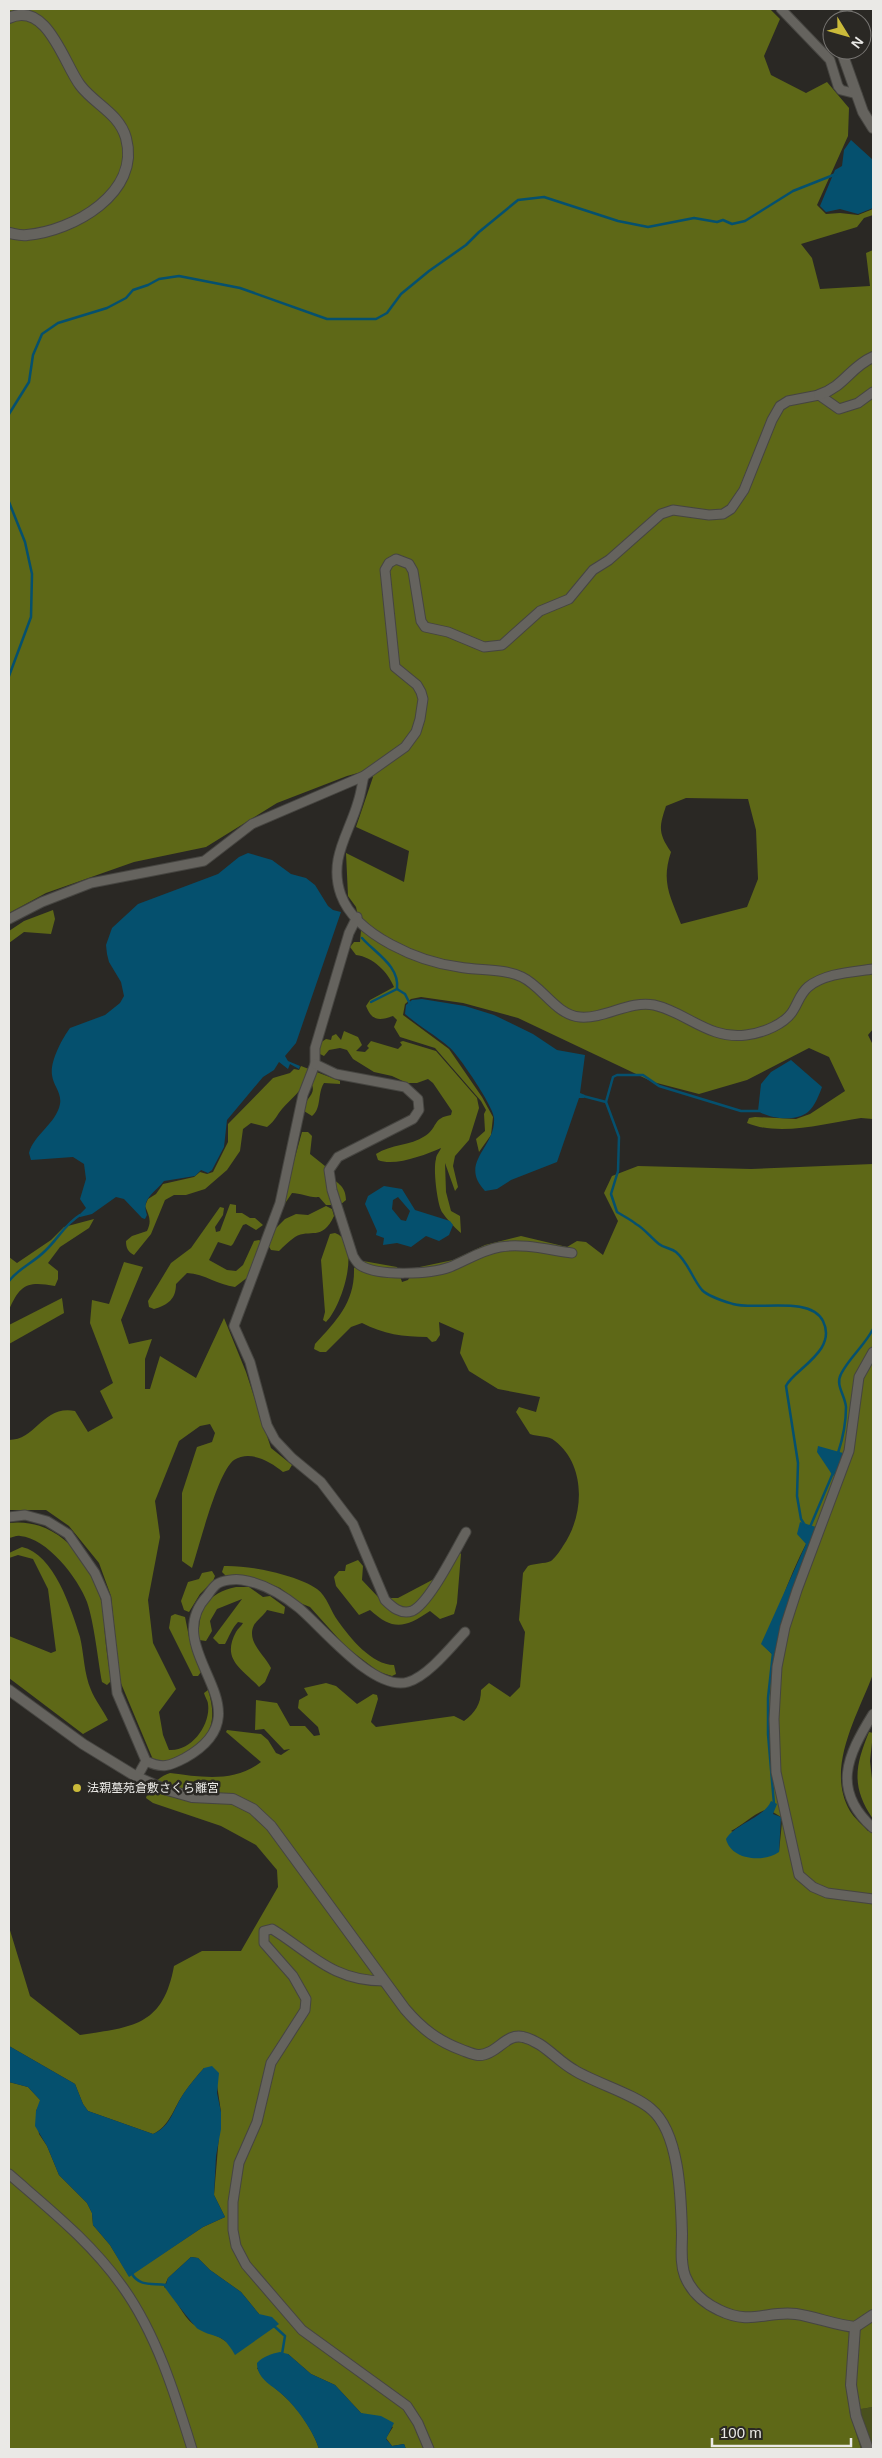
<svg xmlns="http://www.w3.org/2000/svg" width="882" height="2458" viewBox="0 0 882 2458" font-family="Helvetica,'Noto Sans JP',sans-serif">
<rect width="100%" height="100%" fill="#2a2824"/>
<polygon fill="#49501d" points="873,2407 873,2449 861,2449 848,2411"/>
<g fill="#5e6817" fill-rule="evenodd">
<path d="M9,9H770L780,19L764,56L771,75L806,93L827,82L849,108L848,136L817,205L826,214L840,213L858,215L873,209V215L864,218L857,227L801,244L812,258L820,289L870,286L866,253L873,250V1029L868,1035L873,1045V1119L861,1118C826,1123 781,1137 747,1123L749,1118L755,1117L796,1119L810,1114L845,1091L829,1057L809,1048L747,1080L699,1094L653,1082L518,1018L463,1003L421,997L411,999L405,1004L403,1015L449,1049L482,1097L493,1117L491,1135L479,1152L476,1139L485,1131L484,1114L486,1110L481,1101L435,1048L400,1037L394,1027L397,1020L393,1016C379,1021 372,1021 366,1006L370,1000L394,987C388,972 373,957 356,955L350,947L354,942H360L361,930L356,907L348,896L346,853L404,882L409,851L356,827L373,777L369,770L347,776L277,803L206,847L134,862L46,893L9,913ZM686,798L748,799L756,830L758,879L747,907L681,924C670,896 661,882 671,852C658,833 659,827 666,806Z"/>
<polygon points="53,910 55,919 51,934 24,932 9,943 9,931 24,921"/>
<path d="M344,1031L358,1037L362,1045L356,1051L365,1052L369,1048L367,1046L371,1041L398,1049L402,1045L400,1042L403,1041L436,1051L477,1098L479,1108L469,1140L455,1156L453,1166L458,1187L455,1191L445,1163L446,1192L451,1211L460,1216L461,1233C457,1230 442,1214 441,1210C437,1201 433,1168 436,1159C436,1155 440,1151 441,1148C425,1155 394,1167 378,1160L376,1154C391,1144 410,1146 425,1136C438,1128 432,1118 451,1115L452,1111L433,1083L428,1079L417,1083H407L392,1076L374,1072L353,1059L347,1050L340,1048L329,1050L324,1056L318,1053L320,1043L326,1039L331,1040L332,1036L336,1034L341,1040Z"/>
<path d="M301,1066L340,1081V1084L324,1083C317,1094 322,1108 312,1116L304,1111C304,1095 321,1095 308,1078C301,1091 291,1099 282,1109C276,1116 276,1120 267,1127L251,1123L243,1129L240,1151L227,1170L205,1189L186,1195H174L165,1200L151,1234L134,1255C128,1252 126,1248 126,1241L132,1236L147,1231C152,1221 149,1216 145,1206L148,1199L156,1194L163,1184L194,1177L200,1172L207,1174L213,1172L228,1142V1124L273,1078L290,1073L294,1069L299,1070Z"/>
<path d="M302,1132H308L312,1136L310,1154L325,1166V1174C336,1182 346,1185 346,1200L340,1205H326L319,1197C309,1198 301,1193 292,1193L284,1205L282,1204Z"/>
<path d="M873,1164V1674C858,1715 825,1768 850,1811C854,1818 863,1825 868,1831L873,1826V2407L849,2411L861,2449H406L404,2444L392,2446L386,2438L393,2427L361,2413L335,2385L311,2374L288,2354L257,2368C264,2382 274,2386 284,2396C298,2408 314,2432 319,2449H9V2082L28,2087L41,2101L36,2111L39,2134L47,2146L59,2175L87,2203L92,2213L93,2225L110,2245L129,2276L203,2227L225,2217L214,2195L221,2112L217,2085L204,2068C197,2076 190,2084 184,2093C174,2107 170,2126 153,2134L88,2111L83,2104L75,2084L9,2046V1927L30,1996L80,2035C133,2027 163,2026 174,1966L202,1951H241L278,1887L277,1870L256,1845L221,1826L153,1803L146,1798C149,1787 159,1776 170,1773C201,1777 234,1783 261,1762L226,1732L227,1730L261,1734L268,1740L276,1753L281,1755L290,1749L284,1750L264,1729L255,1730L256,1700L277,1703L290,1726H305L314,1736L320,1735L318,1727L298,1708L299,1700L308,1695L304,1688L326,1683L336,1686L357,1704L373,1694L377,1695L378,1699L371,1722L376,1727L454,1716L464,1721C475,1713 481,1704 481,1690L489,1683L510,1697L520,1687L525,1632L519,1620L523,1573L528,1566C535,1563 544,1564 551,1561C555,1558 560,1551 563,1546C584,1516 587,1466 555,1441C548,1435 538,1437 530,1434L516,1412L519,1407L536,1412L540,1397L498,1389L469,1371L460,1353L464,1333L439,1322L440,1335L436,1341L432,1342L427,1337C404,1337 383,1334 362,1323L351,1327L326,1352H320L314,1349L315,1344C337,1320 355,1302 354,1268L363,1261L397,1267L402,1282L408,1280L415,1268L453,1260L485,1245L521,1236L567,1247L577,1241L586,1242L603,1255L618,1221L604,1193L612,1176L638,1166L751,1169ZM815,1527L784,1614L774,1656L767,1649C778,1606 793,1566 815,1527ZM768,1809L781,1817L782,1822L779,1852L731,1831C743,1825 756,1812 768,1809ZM191,2257L198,2258L210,2270L241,2292L259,2314L228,2343C217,2334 204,2332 193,2324C183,2316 176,2300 169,2290L164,2287L168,2278Z"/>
<path d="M230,1204L236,1205V1213H242L250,1218H255L263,1225L256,1230L246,1224L243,1225L233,1244L231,1246L218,1242L209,1260L227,1270L236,1271L243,1265L254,1241L259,1240L262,1242L248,1277L235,1287C218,1285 205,1274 187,1273L176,1284C176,1299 168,1305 154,1309L149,1307L148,1301L171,1263L191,1248L220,1207L224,1208L223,1215L215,1227L216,1232L220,1231Z"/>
<path d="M326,1206L332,1209L334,1216C322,1242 310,1228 295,1237C289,1241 284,1246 279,1251L271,1250L268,1245L275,1229L285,1219L296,1214L308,1215Z"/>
<path d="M94,1219L89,1228L60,1247L48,1263L58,1271V1279L55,1286C28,1281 20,1284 9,1310V1257L17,1263L51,1240L64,1227Z"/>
<path d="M335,1233C363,1243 341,1308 326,1322L323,1320L325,1312L321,1260L330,1234Z"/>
<path d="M124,1262L143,1267L121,1320L129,1344L152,1339L145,1359V1389H150L160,1356L196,1378L224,1318L246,1372L271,1448L292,1465L289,1470L283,1472C270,1461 250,1450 234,1460C218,1471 199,1547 192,1568L182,1561V1493L197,1447L212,1442L215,1433L210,1424L200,1426L179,1441L155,1501L160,1537L148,1600L153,1643L176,1689L159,1712L163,1735L169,1750C191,1752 211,1725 208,1704C208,1701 205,1697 204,1693L208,1690C218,1721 211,1741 181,1755C171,1760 165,1762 154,1762L120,1681L111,1596L99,1563L69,1526L46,1510H9V1440C37,1440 42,1405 75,1411L88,1432L113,1418L100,1391L113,1383L90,1323L92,1300L109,1304Z"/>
<polygon points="62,1298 64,1313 9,1344 9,1325"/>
<path d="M9,1523C59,1517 93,1562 103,1608C105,1616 104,1626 105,1635C106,1650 109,1665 111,1681L107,1685L102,1682C98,1660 94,1622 87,1602C78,1578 47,1538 20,1536C17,1535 12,1538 9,1538Z"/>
<path d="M22,1547C54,1554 71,1608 80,1637C84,1654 84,1674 91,1690C95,1700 103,1710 108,1720L83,1734L9,1678V1636L51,1653L56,1651L48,1589L33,1559L18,1555L9,1558V1553Z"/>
<path d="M459,1552L461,1554L457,1603L454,1614L440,1619L430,1611C405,1628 393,1631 370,1610L359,1615L336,1586L334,1577L339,1571H345L346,1565L358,1560L363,1566L362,1580L379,1598H398L434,1579L448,1570Z"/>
<path d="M224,1566C249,1565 297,1575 317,1589C327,1596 331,1612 338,1621C350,1638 372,1665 394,1665L396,1674L392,1676L379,1672L346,1647L310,1607L300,1603L280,1588L257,1579L226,1576L222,1572Z"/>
<polygon points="212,1571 215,1576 213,1581 200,1594 189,1612 184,1610 181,1601 188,1582 199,1579 202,1573"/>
<path d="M236,1587H249L263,1597L270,1596L285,1607L284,1614L267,1610C264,1615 257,1620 254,1625C246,1642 264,1654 271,1668L265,1682L259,1687C242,1668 221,1660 236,1632C238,1628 241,1627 243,1623L238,1622C232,1628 229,1637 225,1644H219L213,1638L242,1599L217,1609L210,1621L212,1631L206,1641L199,1640C198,1610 205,1594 236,1587Z"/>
<polygon points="175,1614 185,1617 189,1637 201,1667 201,1672 198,1676 193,1676 169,1628 171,1616"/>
<path d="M869,1732L873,1733L870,1761L873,1788V1819C851,1787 855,1766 869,1732Z"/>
</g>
<g fill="#05506e" fill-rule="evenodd">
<polygon points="851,140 873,160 873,208 858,214 840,209 826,212 820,206 835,170 842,166 844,150"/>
<path d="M248,853L272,860L291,874L306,878L315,885L328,906L333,910L341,912L296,1043L285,1056L288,1061L300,1066L299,1069L290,1064L288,1069L279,1062L274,1070L263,1077L227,1120L224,1147L212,1170L208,1173L201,1170L195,1176L164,1181C154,1194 141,1198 147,1215L145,1219L142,1218L124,1199L116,1197L92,1214L80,1217L79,1215L86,1208L80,1199L86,1179L84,1164L73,1157L31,1160L29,1153C34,1134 56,1124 60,1104C62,1093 53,1085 52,1075C50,1061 62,1039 70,1028L105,1015L120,1003L124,996L121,982L109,962L107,954L106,945L112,928L138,904L218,874L239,857Z"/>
<path d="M422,999L465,1006L494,1015L533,1034L557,1050L585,1055L580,1093L585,1095L584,1098H579L557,1162L511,1180L497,1189L485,1191C458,1162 496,1148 494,1118C494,1107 458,1054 449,1047C435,1035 419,1026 405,1014L406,1005L412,1000Z"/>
<path d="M791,1060L822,1087C819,1095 815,1106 808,1112C796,1122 770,1119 758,1111L761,1084L771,1072Z"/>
<path d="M384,1186L402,1189L415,1210L450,1221L453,1225L449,1235L439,1241L426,1236L411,1247L397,1243L383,1245L384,1238L376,1235L377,1231L365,1204L368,1196ZM398,1197L410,1211L406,1221L401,1220L392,1209L393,1200Z"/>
<polygon points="818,1446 843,1453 836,1473 833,1476 817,1452"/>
<polygon points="800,1522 816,1527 784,1614 774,1656 761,1644 806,1544 797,1534"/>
<path d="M771,1801L777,1804L773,1814L781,1817L779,1852C763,1863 731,1860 726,1839C736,1823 764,1818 771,1801Z"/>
<path d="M9,2046L75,2084L83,2104L88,2111L153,2134C171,2127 174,2107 184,2093C190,2084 197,2076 204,2068L212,2066L219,2073L217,2093L221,2112V2129L216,2156L214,2195L225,2217L203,2227L129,2277L110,2245L93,2225L92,2213L87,2203L59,2175L47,2146L35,2126L36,2111L40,2100L28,2087L9,2082Z"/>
<path d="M191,2257L198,2258L210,2270L241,2292L259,2314L272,2317L279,2324L235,2355C222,2331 217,2340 198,2329C194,2326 164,2288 163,2284H166L168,2278Z"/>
<path d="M280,2352L288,2354L311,2374L335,2385L361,2413L381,2416L394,2423L386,2439L392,2446L404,2444L406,2449H319C314,2432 297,2408 284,2396C274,2386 257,2380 257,2363C264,2356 271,2354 280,2352Z"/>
</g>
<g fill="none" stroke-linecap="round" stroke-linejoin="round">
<g stroke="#05506e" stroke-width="2.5">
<polyline points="9,414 29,382 33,355 42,334 58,323 107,308 126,298 133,290 148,285 159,279 179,276 240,288 327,319 376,319 387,313 401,294 429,271 466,245 479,232 518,200 544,197 618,221 648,227 694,218 717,222 723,220 732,224 745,221 793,191 836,174"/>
<polyline points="9,502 25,542 32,574 31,617 9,676"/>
<path d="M362,938C375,953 400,966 397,989L405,994L410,1004"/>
<polyline points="371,1002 397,989"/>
<polyline points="583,1096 606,1102"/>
<path d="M760,1111H741L659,1086L643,1075H617L613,1077L606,1102L619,1137L618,1171L611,1194L617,1212C623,1216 630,1219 636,1224C645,1229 651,1238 659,1244C664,1248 671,1248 676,1252C688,1262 692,1278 702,1290C709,1297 723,1301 733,1304C755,1311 810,1295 823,1321C838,1351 793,1370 786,1386L798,1463L797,1496L801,1519L806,1527"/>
<path d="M9,1281C19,1268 33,1263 45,1251C58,1239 65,1224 80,1215"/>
<path d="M838,1453C843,1438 846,1423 846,1407C845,1395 835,1385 841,1374C849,1358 865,1345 873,1329"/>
<polyline points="810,1527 833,1473"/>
<polyline points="773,1653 768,1698 768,1734 774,1804"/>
<path d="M132,2274C140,2287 152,2283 166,2285"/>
<polyline points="274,2326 285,2336 282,2354"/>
</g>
<defs>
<g id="minor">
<polyline points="781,9 830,60 838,86 841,90 857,94"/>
<path d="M364,776C362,784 361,793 358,802C349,834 328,859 341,895C356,936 420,962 459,967C480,971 503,968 522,977C543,987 556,1015 580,1017C605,1019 630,1000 654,1005C686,1012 709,1040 746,1035C763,1033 786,1024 794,1009C799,1000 801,993 808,987C825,973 853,972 873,969"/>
<path d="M357,917L349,933L315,1048V1064L303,1095L280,1203L234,1326L250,1362L267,1425L275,1440L292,1458L321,1482L353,1524L385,1600C392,1607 401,1615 412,1611C429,1604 456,1549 466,1532"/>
<polyline points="9,919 42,902 91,883 204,861 252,824 364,776 405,747 416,732 420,719 423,699 421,692 417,685 395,667 385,570 389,563 396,559 409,564 413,571 421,621 425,627 448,632 484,647 502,645 540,611 569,599 593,570 609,560 661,514 673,510 709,515 723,514 731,509 744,490 772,420 780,406 788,401 819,395 839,409 858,403 873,392"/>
<path d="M315,1064L336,1074L405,1087L418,1099L419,1110L413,1119L338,1157L329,1170L332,1190L353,1256C355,1259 357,1263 360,1265C378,1277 431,1274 450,1267C467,1260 482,1250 500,1247C523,1243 549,1250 572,1253"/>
<polyline points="873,1352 859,1377 849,1451 797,1590 785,1627 777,1667 774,1719 776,1772 799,1875 813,1887 827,1893 873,1899"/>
<path d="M9,1517L25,1515L47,1521L68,1534L95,1573L106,1598L117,1693L146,1761C162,1769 170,1766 185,1758C272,1709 156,1652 207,1596C210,1592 213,1587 217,1584C223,1580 235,1579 242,1580C263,1583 283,1595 299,1608C324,1629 374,1692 408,1682C428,1676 451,1647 465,1632"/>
<path d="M873,1714C847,1756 831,1790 873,1828"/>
<polyline points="137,1777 146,1761"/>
<path d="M384,1981C332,1981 311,1953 272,1929L264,1931V1943L293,1976L306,1999L305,2010L271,2063L257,2122L239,2163L233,2202V2230L236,2246L246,2265L302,2330L407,2406L418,2423L429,2449"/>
<path d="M9,2174C49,2209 91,2242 122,2286C156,2333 175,2394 192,2449"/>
</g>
<g id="tertiary">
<path d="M9,18C47,0 64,64 80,85C94,104 119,113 126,138C141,193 73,231 27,235C21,236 15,234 9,233"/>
<polyline points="841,20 847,9"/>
<polyline points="841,50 863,112 873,128"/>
<path d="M819,395C845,386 850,367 873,357"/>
<path d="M9,1690L83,1744L137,1777L164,1789L192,1797L233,1799L253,1809L271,1826L405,2009C422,2029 438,2041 462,2050C473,2054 479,2058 490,2052C502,2046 509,2034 523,2037C544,2042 556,2060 574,2070C595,2083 634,2094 651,2109C680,2133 681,2199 682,2234C682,2248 680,2263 685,2276C691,2291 704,2303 719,2310C751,2326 768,2310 796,2314C816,2317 835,2325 855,2327L873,2315"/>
<polyline points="855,2327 851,2385 856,2416 868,2449"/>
</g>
</defs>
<use href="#minor" stroke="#464541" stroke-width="11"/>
<use href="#tertiary" stroke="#464541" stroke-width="12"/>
<use href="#minor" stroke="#65635e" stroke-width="9"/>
<use href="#tertiary" stroke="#65635e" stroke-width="10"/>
</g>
<circle fill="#caba3a" stroke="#2a2824" stroke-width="2" cx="77" cy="1788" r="5"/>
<g text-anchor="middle" stroke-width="5" stroke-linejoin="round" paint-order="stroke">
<g font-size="12" fill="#eae9e6" stroke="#2a2824" text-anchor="start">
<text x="87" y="1792">法親墓苑倉敷さくら離宮</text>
</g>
</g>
<rect width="882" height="2458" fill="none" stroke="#eae9e6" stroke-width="20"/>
<g transform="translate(847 35) rotate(127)"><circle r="24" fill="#2a2824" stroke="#777572"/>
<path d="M0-4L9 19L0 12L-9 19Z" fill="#caba3a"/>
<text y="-8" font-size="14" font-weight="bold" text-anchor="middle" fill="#eae9e6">N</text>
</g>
<path d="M712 2438v8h139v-8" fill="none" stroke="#eae9e6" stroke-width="2.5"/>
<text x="720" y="2438" font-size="15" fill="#eae9e6" stroke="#2a2824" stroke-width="4" paint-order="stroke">100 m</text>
</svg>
